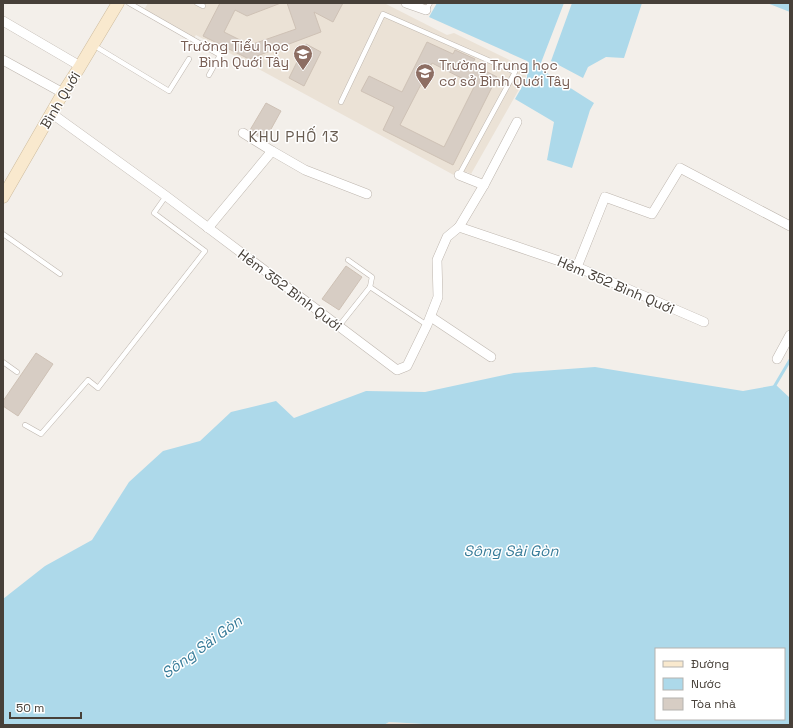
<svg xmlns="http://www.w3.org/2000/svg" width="793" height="728" viewBox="0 0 793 728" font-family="'Space Grotesk',sans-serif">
<rect width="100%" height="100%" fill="#f3efea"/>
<polygon fill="#e7e1d9" points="389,722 440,725 384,725"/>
<polygon fill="#ebe2d6" points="148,3 387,3 386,4 447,35 454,33 524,67 526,77 471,174 467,172 463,180 196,35 194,38 144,10"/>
<g fill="#add9ea" fill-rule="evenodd">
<polygon points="437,3 564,3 539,68 594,103 590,110 572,168 547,160 554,122 515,99 527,78 527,61 429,17"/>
<polygon points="572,3 642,3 624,58 606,57 588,67 583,78 551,61"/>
<polygon points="767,3 790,3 790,12"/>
<path d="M595,367L743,391L776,385L790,398V725H440L389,722L384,725H3V599L45,566L92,540L129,482L163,451L200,441L231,412L276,401L294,418L366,391L425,392L514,373ZM656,649H784V719H656Z"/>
</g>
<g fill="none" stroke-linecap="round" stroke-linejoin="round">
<polyline stroke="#add9ea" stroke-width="3" points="774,387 790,360"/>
</g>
<g fill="#d7cdc4" stroke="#cec1b5" fill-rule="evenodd">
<polygon points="220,3 281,3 247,16 235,10 224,32 250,45 296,29 287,3 343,3 333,22 314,12 321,32 249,59 203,36"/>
<path d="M427,42L453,54L455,50L475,59L472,64L497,77L453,165L383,130L394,107L361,91L369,76L402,92ZM432,63L475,85L444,147L400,125Z"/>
<polygon points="306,44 321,52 304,86 289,78"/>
<polygon points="266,103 281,111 265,140 250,130"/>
<polygon points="346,266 362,277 339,310 322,299"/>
<polygon points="36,353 53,364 18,416 3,406 3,401"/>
</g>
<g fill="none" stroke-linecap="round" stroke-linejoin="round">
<defs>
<g id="lane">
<polyline points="129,3 220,55 209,75"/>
<polyline points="197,3 203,6"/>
<polyline points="426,10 430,3"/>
<polyline points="93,45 169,91 189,59"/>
<polyline points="341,102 383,14 515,72 459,175"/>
<polyline points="3,234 60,274"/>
<polyline points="348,260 372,277 370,287"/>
<polyline points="339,326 370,287 427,325"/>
<polyline points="3,362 17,372"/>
<polyline points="25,425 41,434 88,380 98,388 205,251 154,213 166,196"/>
</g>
<g id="street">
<polyline points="406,3 426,10"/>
<polyline points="3,21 80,66"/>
<polyline points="3,60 63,93"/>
<polyline points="51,113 166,196 397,370 407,366 427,325 438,297 437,260 447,237 459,227 577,267 704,322"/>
<polyline points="272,151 305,170 367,194"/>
<polyline points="459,175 484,185"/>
<polyline points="459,227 484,185 517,122"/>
<polyline points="208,228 272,151 243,133"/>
<polyline points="577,267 605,197 652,214 680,168 790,226"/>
<polyline points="431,317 491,357"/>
<polyline points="777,359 790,335"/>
</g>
<polyline id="secondary" points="3,197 63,93 79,68 118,3"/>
</defs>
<use href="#lane" stroke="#beb6ae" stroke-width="5.5"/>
<use href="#street" stroke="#beb6ae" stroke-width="10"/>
<use href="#secondary" stroke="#cebc9e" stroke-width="13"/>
<use href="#lane" stroke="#fff" stroke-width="4.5"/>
<use href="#street" stroke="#fff" stroke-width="9"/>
<use href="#secondary" stroke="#f9e9ce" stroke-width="12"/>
</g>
<defs>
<symbol id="school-pin" viewBox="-11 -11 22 30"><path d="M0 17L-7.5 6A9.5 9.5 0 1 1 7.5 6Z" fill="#8d6e63" stroke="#fff"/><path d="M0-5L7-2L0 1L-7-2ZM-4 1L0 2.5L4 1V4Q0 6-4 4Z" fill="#fff"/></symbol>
</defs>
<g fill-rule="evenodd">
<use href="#school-pin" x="292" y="43" width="22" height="30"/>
<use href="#school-pin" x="414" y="62" width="22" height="30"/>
</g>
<g text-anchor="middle" stroke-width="3" stroke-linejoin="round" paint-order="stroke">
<g font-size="14" fill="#785e54" stroke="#fff" text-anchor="end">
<text x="289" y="51">Trường Tiểu học<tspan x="289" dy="16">Bình Quới Tây</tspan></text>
<text x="439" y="70" text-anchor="start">Trường Trung học<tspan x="439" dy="16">cơ sở Bình Quới Tây</tspan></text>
</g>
<g font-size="14" fill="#474039" stroke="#fff">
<text transform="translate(60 100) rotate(-59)" y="5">Bình Quới</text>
<text transform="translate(616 285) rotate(23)" y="5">Hẻm 352 Bình Quới</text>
<text transform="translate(290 290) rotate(37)" y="5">Hẻm 352 Bình Quới</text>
</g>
<g font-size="15" letter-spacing="1" fill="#685c51" stroke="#fff">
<text x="294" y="142">KHU PHỐ 13</text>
</g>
<g font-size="15" font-style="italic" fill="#387c99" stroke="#fff">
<text x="511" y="556">Sông Sài Gòn</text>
<text transform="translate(202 647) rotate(-36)" y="5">Sông Sài Gòn</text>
</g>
</g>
<rect width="793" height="728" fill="none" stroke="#474039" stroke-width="8"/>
<rect x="655" y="648" width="130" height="72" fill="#ffffff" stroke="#b5b3b0"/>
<rect x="663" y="661" width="20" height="6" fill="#f9e9ce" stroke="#b5b3b0"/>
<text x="691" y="668" font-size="12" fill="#474039">Đường</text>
<rect x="663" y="678" width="20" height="12" fill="#add9ea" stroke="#b5b3b0"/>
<text x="691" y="688" font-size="12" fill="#474039">Nước</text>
<rect x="663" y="698" width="20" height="12" fill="#d7cdc4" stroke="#b5b3b0"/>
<text x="691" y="708" font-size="12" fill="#474039">Tòa nhà</text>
<path d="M10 712v6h71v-6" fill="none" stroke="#474039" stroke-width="2"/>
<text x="16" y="712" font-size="12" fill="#474039" stroke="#ffffff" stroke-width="3" paint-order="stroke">50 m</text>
</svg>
